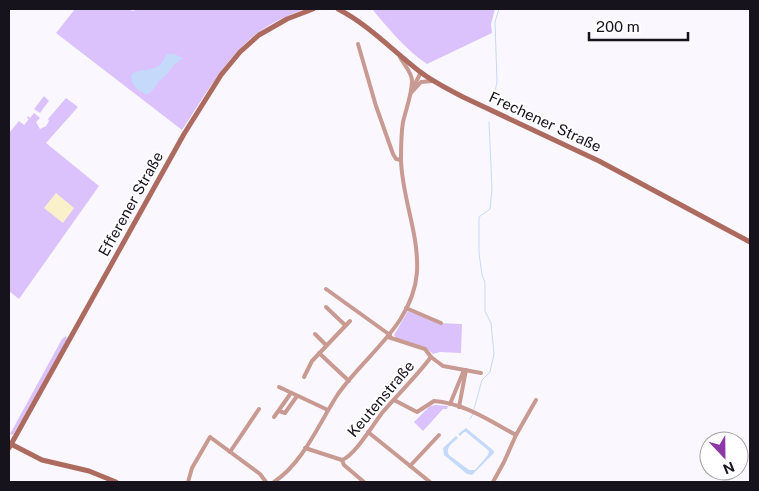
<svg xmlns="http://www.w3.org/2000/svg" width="759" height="491" viewBox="0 0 759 491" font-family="'Public Sans',sans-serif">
<rect width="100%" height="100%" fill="#faf8fe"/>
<g fill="#dbc2fd">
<path d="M75,9H125L134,11L135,9H305C290,15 274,21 260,31C226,56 205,96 182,130L56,33Z"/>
<path d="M372,9H495L491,24L492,33L427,64C405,49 389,29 372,9Z"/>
<polygon points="44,96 49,101 40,113 34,109"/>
<polygon points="66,98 78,107 46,143 99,186 19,299 9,291 9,133 19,121 24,125 29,119 27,118 28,116 30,118 34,113 40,118 36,122 40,129 46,126 49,121 48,119"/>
<polygon points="408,311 439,323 462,324 461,353 440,352 433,354 425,347 396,338 394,335"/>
<polygon points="66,336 67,340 13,435 10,434 62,339"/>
<polygon points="436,405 448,406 447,409 443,409 423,431 414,422 430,406"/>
</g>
<polygon fill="#faf0ca" points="56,193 74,208 63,223 44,208"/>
<g fill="#c5d9fb">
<path d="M167,54H174L183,58L174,65L166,75L159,81L150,93L146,94C138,91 129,83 132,74C140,68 152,72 160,65C163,62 164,58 167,54Z"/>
<path d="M466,428L494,451V453L472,475L467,474L444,455L443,448L456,436L458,438C453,443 445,447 449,455L469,470H475L488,455L489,451L466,432H464L460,436L458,434Z"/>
</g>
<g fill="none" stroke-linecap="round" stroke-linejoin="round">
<g stroke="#c5d9fb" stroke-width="1">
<polyline points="489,100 495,92 497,82 495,22 499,9"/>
<polyline points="474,409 482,380 490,372 494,354 491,323 485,311 485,282 482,275 479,253 479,217 490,209 492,189 489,122"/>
<polyline points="470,419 473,414"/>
</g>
<g stroke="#c89a91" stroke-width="4">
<polyline points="358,44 376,106 393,154 396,159 401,160"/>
<polyline points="413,88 421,72"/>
<polyline points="411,93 421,82 432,81"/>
<polyline points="326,289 390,335"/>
<polyline points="326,307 345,325"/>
<polyline points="406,308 441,323"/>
<polyline points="315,334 326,345"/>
<polyline points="319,353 349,381"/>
<polyline points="431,357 443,366 481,373"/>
<polyline points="304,377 312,361 350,321"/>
<polyline points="279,387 328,410"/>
<path d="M394,400L417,412L434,401C464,403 490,421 516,435"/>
<polyline points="450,404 464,370"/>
<polyline points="459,407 466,370"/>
<polyline points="279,411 285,413 297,396"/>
<polyline points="274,417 291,393"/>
<polyline points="368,432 430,482"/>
<polyline points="305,448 342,460"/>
<polyline points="230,452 259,409"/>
<path d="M342,460C355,455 372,426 382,413C398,394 416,377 431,357L425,349L388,337"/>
<polyline points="342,460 344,465 364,482"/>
<polyline points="410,466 439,435"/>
<polyline points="188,482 192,468 210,437 260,474 266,482"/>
<path d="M274,482C304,462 319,423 338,394C366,354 413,325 417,272C419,233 402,198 401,160C401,147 401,134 403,122C406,109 412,94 412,81C412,72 404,65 400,57"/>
<polyline points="493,482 504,462 516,435 536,400"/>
</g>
<g stroke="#ad6b5f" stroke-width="5">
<path d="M338,9C369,25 392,50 419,71C433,82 448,89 463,97L599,161L750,242"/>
<polyline points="9,443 42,460 89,471 116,482"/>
<polyline points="9,448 184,134 221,75 240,52 259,35 287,19 313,9"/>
</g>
</g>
<g text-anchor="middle" stroke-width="4" stroke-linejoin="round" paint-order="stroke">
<g font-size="15" fill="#17131d" stroke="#fff">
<text transform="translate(545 122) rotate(25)" y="5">Frechener Straße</text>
<text transform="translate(131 204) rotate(-61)" y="5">Efferener Straße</text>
<text transform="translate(381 399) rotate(-50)" y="5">Keutenstraße</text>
</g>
</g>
<rect width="759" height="491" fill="none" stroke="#17131d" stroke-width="20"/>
<g transform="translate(724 456) rotate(158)"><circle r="24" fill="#ffffff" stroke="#a2a1a5"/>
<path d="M0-4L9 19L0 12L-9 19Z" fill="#8c38a6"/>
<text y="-8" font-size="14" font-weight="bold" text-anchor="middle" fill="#17131d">N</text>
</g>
<path d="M589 32v8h99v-8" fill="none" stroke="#17131d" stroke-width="2.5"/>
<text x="596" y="32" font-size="15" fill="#17131d" stroke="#ffffff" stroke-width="4" paint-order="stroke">200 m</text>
</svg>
